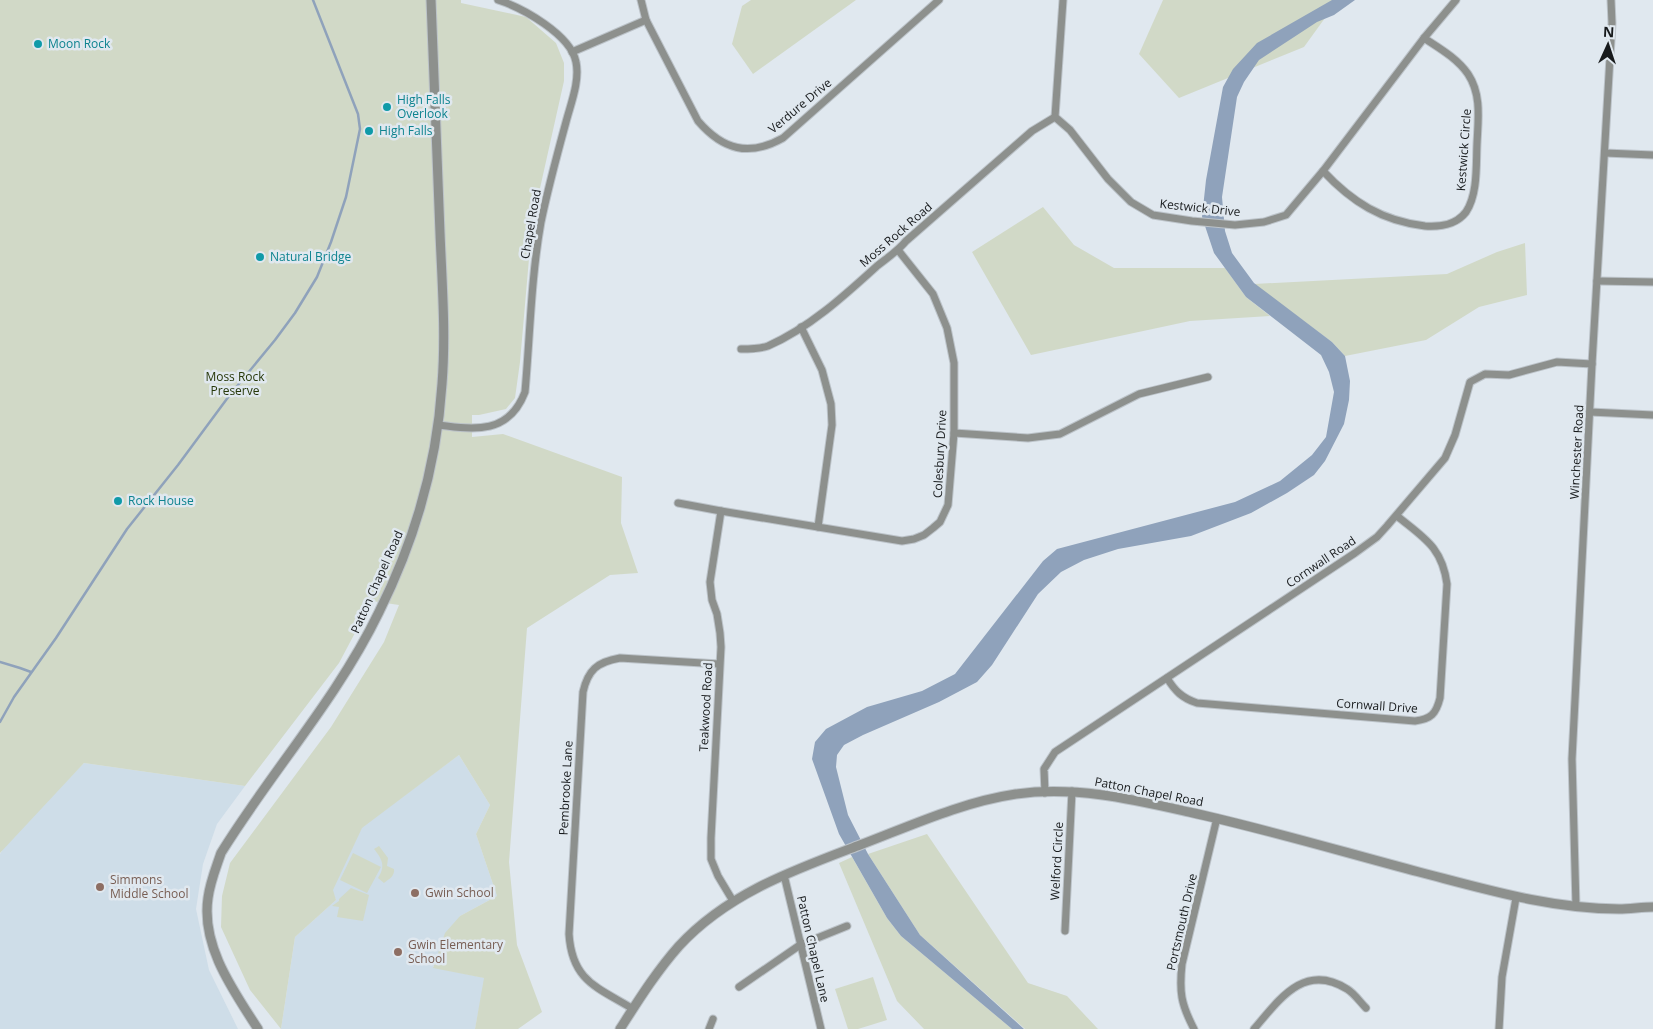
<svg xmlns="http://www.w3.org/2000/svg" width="1653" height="1029" viewBox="0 0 1653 1029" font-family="'Open Sans',sans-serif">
<rect width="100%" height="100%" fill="#e0e8ef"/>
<g fill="#cedde8">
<polygon points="459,755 490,805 476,834 497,896 460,916 433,967 485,978 475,1029 281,1029 295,937 336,900 332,890 362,827"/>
<polygon points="84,763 245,786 217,824 203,864 196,909 209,970 238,1029 0,1029 0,854 6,844"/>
</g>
<g fill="#d1d9c7">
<polygon points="0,0 461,0 461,3 526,17 556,43 564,63 564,81 532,224 520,362 515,398 506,409 479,415 472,415 472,437 503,434 622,477 621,523 638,573 610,575 527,628 509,862 517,945 542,1012 518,1029 475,1029 484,978 433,968 445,933 460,916 497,896 476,834 490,805 459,755 362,828 333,890 336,900 295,937 281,1029 250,990 221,927 222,896 230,863 331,727 384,642 399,605 372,601 339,663 245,786 84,763 0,853"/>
<polygon points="751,0 856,0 753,74 732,44 742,6"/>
<polygon points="1163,0 1338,0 1304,47 1179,98 1139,54"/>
<polygon points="1043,207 1074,245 1114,268 1225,268 1246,297 1270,316 1190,321 1031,355 972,252"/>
<polygon points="1525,243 1527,295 1479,307 1426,340 1345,356 1332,342 1254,284 1447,274 1497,252"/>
<polygon points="927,834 1028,983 1067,996 1098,1029 1025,1029 920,935 868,854"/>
<path d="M379,846L388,858L387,866L394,869C395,876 389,879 384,883L378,878C386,866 382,859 374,849Z"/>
<polygon points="353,853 381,867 367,893 340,880"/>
<polygon points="852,857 887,918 901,936 1012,1029 924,1029 897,1001 839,863"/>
<polygon points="351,888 369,895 363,921 337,917 339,907 332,906 339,901 339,899"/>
<polygon points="873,977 887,1020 858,1029 848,1029 835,989"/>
</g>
<polygon fill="#8fa2bb" points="1332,0 1355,0 1334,15 1317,22 1259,60 1244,82 1237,97 1222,197 1225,231 1232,253 1254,283 1332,342 1345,356 1350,381 1349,400 1344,424 1325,461 1314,475 1287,493 1251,513 1191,536 1118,549 1084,560 1061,572 1038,594 992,665 977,682 939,702 863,735 844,745 837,755 836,767 848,815 868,854 920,935 1024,1029 1012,1029 901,936 887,918 839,834 812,759 815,742 826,729 867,707 922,691 955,674 1043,561 1057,549 1235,502 1280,481 1312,455 1326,437 1334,392 1329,372 1321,355 1246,297 1214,253 1202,217 1206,180 1223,87 1233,69 1257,43"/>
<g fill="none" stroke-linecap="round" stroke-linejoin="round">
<g stroke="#8fa2bb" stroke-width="2.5">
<polyline points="0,662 20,668 31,672"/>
<polyline points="0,722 14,697 56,638 127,529 178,465 229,396 275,340 295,313 317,277 331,242 346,197 360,129 358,114 313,0"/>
</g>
<defs>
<g id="minor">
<path d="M641,0L646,20L698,121C723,150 749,157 783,138L939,0"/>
<polyline points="1063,0 1055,117 1070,130 1108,179 1131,202 1153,215 1192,221 1235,225 1264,222 1286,215 1323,171 1424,38 1456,0"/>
<polyline points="572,52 646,20"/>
<polyline points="1605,153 1653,155"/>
<path d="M1323,171C1352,202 1382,221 1425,226C1441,227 1456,225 1466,212C1478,194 1476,165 1477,144C1478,120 1482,95 1468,74C1457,58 1439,48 1424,38"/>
<polyline points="1597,281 1653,282"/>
<polyline points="801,327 822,370 831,404 832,425 818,527"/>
<path d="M741,349C750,349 759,349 768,346C809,328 844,296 877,266C887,258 898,251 906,241L1032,131L1055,117"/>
<polyline points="1590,412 1653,415"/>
<path d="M438,425C476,430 509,434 525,392C530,336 531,278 541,222C548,188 557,155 566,122C571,103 580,81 576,62C571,35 523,8 498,0"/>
<polyline points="954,433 1028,438 1060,434 1139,394 1208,377"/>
<polyline points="678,503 721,511 902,541 914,539 924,535 933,528 940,522 948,505 954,433 954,363 947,328 933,294 898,250"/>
<polyline points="721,511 710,582 712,600 717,614 720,633 721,647 711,838 711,859 718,876 733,901"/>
<path d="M1167,678C1175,691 1182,698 1197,703L1415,721C1431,719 1436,714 1440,698L1447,584C1442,547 1424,538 1397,516"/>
<polyline points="1045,793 1044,769 1055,752 1355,553 1377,537 1387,526 1445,458 1455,435 1470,382 1485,374 1509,375 1557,362 1592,364"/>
<polyline points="784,875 821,1029"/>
<polyline points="1576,906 1572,759 1592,364 1612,23 1611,0"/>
<polyline points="1065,931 1072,791"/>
<polyline points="739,987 800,945 847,926"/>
<path d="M633,1009C597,987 572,981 569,934L583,692C588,670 597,662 620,658L719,664"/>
<polyline points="709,1029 713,1019"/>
<path d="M1194,1029C1181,1004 1179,992 1182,964L1217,818"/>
<path d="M1254,1029C1279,1000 1304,962 1347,989C1354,993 1360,1002 1366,1008"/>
<polyline points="1499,1029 1502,977 1516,898"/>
</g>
<g id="tertiary">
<path d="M258,1029C233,990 201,946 208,898C210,882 216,868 221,853C271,772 337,699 379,612C414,542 437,463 442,384C446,334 442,283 440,233C437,156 434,78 431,0"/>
<path d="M620,1029C638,1001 656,972 679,946C728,893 794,870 860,845C910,826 962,802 1016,794C1076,786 1131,799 1189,812C1266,829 1343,852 1419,872C1485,889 1551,909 1619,909C1630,909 1642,907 1653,907"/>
</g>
</defs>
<use href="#minor" stroke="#bcc3c9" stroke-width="9"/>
<use href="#tertiary" stroke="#bcc3c9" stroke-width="11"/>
<use href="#minor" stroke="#8d908d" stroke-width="7"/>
<use href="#tertiary" stroke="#8d908d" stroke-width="9"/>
</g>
<g fill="#0f9aa8" stroke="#e0e8ef" stroke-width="2">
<circle cx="38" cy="44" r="5"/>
<circle cx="387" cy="107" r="5"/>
<circle cx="369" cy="131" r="5"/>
<circle cx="260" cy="257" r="5"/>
<circle cx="118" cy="501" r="5"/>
</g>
<g fill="#8d6e63" stroke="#e0e8ef" stroke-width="2">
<circle cx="100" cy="887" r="5"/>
<circle cx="415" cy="893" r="5"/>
<circle cx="398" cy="952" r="5"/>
</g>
<g text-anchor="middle" stroke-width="5" stroke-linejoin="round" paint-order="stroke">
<g font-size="12" fill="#0d838f" stroke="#e0e8ef" text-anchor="start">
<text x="48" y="48">Moon Rock</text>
<text x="397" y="104">High Falls<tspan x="397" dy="14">Overlook</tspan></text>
<text x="379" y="135">High Falls</text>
<text x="270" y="261">Natural Bridge</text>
<text x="128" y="505">Rock House</text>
</g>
<g font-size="12" fill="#171a1c" stroke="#e0e8ef">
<text transform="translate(800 106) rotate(-40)" y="4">Verdure Drive</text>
<text transform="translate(1464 150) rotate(-86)" y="4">Kestwick Circle</text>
<text transform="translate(1200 208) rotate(6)" y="4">Kestwick Drive</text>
<text transform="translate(531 224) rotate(-80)" y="4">Chapel Road</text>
<text transform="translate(896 235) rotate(-41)" y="4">Moss Rock Road</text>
<text transform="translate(1577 452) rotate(-87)" y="4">Winchester Road</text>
<text transform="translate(940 454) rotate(-87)" y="4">Colesbury Drive</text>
<text transform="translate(1321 562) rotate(-34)" y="4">Cornwall Road</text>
<text transform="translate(377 582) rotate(-66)" y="4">Patton Chapel Road</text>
<text transform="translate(1377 706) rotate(4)" y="4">Cornwall Drive</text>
<text transform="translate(706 707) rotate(-87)" y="4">Teakwood Road</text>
<text transform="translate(566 788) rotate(-87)" y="4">Pembrooke Lane</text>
<text transform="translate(1149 792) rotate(11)" y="4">Patton Chapel Road</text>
<text transform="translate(1057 861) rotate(-87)" y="4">Welford Circle</text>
<text transform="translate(1182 922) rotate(-77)" y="4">Portsmouth Drive</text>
<text transform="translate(813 949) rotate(77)" y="4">Patton Chapel Lane</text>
</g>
<g font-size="12" fill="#273809" stroke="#e0e8ef">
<text x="235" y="381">Moss Rock<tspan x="235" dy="14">Preserve</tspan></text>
</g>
<g font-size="12" fill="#785e54" stroke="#e0e8ef" text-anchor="start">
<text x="110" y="884">Simmons<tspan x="110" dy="14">Middle School</tspan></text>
<text x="425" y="897">Gwin School</text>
<text x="408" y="949">Gwin Elementary<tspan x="408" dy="14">School</tspan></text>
</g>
</g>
<g transform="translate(1608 45) rotate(3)" stroke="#e0e8ef" stroke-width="4" paint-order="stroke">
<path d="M0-4L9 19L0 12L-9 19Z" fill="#171a1c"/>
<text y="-8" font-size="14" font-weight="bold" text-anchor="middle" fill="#171a1c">N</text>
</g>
</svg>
